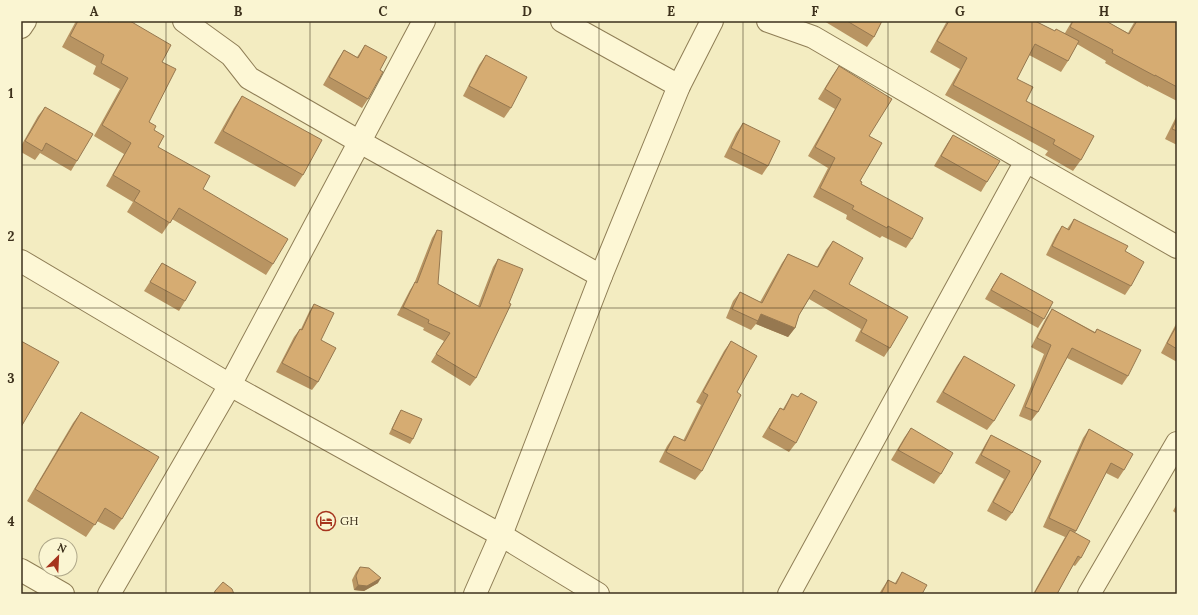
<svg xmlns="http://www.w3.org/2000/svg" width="1198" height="615" viewBox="0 0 1198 615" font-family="Lora,serif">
<rect width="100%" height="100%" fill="#f3ecc1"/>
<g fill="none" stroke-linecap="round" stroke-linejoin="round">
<defs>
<g id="minor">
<polyline points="184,21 231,55 249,78 360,142 601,276"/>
<polyline points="562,21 679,86"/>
<polyline points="768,21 813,37 1026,161 1177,247"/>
<polyline points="21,27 25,21"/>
<polyline points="21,261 230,385 501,535 598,594"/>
<polyline points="21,570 63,594"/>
<polyline points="109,594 230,385 424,21"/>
<polyline points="789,594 1026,161"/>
<polyline points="1089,594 1177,443"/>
</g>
<polyline id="tertiary" points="475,594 501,535 601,276 679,86 712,21"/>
</defs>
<use href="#minor" stroke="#8f7e56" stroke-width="24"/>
<use href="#tertiary" stroke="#8f7e56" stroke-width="24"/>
<use href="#minor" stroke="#fdf7d5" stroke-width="22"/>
<use href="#tertiary" stroke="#fdf7d5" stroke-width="22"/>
</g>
<g fill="#b89462">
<polygon points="76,21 107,21 108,22 109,21 130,21 162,62 149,122 154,130 158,147 203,189 273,264 266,275 172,219 162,234 127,212 133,202 106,186 124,154 94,136 120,89 93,74 96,66 62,47"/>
<polygon points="824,21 882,21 874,37 867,47"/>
<polygon points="947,21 1035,21 1055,31 1065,33 1072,21 1106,21 1128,33 1135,21 1177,21 1177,101 1148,86 1148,87 1105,63 1106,61 1077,44 1068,61 1061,72 1029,55 1017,79 1026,101 1081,160 1073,171 1045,155 1048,151 945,95 960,69 930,52"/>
<polygon points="365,45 380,70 368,99 362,108 323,85 338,59 344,50 357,57"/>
<polygon points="486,55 511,108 504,118 463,96 479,65"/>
<polygon points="839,66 869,136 860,181 861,184 912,239 906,248 882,236 880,238 846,219 847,215 813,197 828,168 808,156 835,109 818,99 832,76"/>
<polygon points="242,96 303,175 295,187 214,143 234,108"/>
<polygon points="45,107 77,161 71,171 40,153 35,160 21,152 21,146 38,116"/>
<polygon points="1177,115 1177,145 1165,139"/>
<polygon points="743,123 768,166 762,175 724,157 736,133"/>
<polygon points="953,135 987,182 981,192 934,166 947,144"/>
<polygon points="1074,219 1125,251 1131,286 1125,295 1046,255 1056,235 1062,226 1067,229"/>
<polygon points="437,230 438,284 478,306 493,267 498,259 476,378 470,386 431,362 444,341 423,330 424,328 397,315 410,290 414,284 432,238"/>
<polygon points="833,241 849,284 890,348 884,357 855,341 861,329 809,299 799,315 795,328 788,337 756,324 751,330 726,318 733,301 740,292 760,302 782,263 788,254 817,267 826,250"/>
<polygon points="162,263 185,301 179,311 144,291"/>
<polygon points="1001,273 1044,319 1038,328 985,299 995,282"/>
<polygon points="314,304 321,340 318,382 312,390 276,372 294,337 300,329 301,329 309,312"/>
<polygon points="1052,309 1095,332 1097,329 1128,376 1122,385 1067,358 1038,412 1031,421 1019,416 1044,354 1031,347 1046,318"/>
<polygon points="1177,322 1177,362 1161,353"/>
<polygon points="731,341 737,392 702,471 695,480 659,462 667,446 674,436 683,441 701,405 696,402 724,351"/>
<polygon points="964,356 994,421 987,430 936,402 957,366"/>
<polygon points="792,394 796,443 789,452 762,437 774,417 780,408 783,409"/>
<polygon points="401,410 413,439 410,444 389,434 398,415"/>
<polygon points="81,412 122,519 114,530 97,521 86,537 27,501 73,423"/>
<polygon points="911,428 941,474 934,484 891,460 904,438"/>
<polygon points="1089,429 1124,470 1118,479 1106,473 1075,533 1081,558 1075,566 1073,565 1057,594 1033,594 1065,537 1043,527 1083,438"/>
<polygon points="991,435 1041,461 1012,513 1006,521 987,511 1004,479 975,463 986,443"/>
<polygon points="1177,504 1177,514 1173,511"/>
<polygon points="360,567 378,583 364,591 354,590 352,580 356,572"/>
<polygon points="902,572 922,594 879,594 882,589 888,580 895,583"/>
</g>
<g fill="#967850">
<polygon points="761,314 795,328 788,337 756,324"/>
<polygon points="381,578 378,583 364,591 354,590 358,585"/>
</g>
<g fill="#d6ac72" stroke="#967850">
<polygon points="78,21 107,21 109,22 110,21 130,21 171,45 162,62 176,69 149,122 156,126 154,130 164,136 158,147 210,176 203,189 288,239 273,264 179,208 170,223 134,201 140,191 113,175 131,143 102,125 128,78 101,63 104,55 70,36"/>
<polygon points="847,21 882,21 874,37"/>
<polygon points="949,21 1035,21 1055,31 1056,29 1079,41 1068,61 1035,44 1017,79 1033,87 1026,101 1094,136 1081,160 1053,144 1055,140 953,85 967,58 937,41"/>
<polygon points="1073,21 1106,21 1129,34 1137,21 1177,21 1177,87 1155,75 1155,76 1112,53 1113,50 1070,27"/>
<polygon points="365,45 387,57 380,70 383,72 368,99 329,77 344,50 358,58"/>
<polygon points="486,55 527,77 511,108 469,86"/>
<polygon points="839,66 892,99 869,136 882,143 860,181 862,182 861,184 923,218 912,239 888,226 887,228 852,209 854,206 820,188 835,158 815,147 841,99 825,89"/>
<polygon points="242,96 322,140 303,175 223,131"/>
<polygon points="45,107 93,134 77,161 46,143 42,151 25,141"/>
<polygon points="1177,119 1177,131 1172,129"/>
<polygon points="743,123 780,141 768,166 731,148"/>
<polygon points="953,135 1000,161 987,182 941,156"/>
<polygon points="1074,219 1128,246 1125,251 1144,262 1131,286 1052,246 1062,226 1069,230"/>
<polygon points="437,230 442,231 438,284 480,307 498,259 523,269 509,303 511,304 476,378 436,354 450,333 428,323 429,320 403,307 415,282 417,283"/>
<polygon points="833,241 863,258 849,284 908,317 890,348 861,332 867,320 814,290 799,315 795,328 761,314 758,321 732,309 740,292 762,303 788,254 817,267 818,267"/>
<polygon points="162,263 196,282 185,301 150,282"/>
<polygon points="1001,273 1053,302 1044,319 991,290"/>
<polygon points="314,304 334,313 321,340 336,348 318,382 282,363 300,329 302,330"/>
<polygon points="1052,309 1095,333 1097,329 1141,350 1128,376 1072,348 1038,412 1025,407 1051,345 1037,338"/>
<polygon points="1177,325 1177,349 1167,343"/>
<polygon points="21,341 59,362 21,427"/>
<polygon points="731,341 757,356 737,392 741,395 702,471 666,452 674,436 685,441 708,395 703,392"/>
<polygon points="964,356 1015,385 994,421 943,392"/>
<polygon points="801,393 817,402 796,443 769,428 780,408 784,410 792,394 798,397"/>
<polygon points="401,410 422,419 413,439 392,429"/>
<polygon points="81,412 159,457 122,519 105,508 95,525 35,489"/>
<polygon points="911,428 953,453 941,474 898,450"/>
<polygon points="1089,429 1133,454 1124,470 1111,463 1076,531 1049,518"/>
<polygon points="991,435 1041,461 1012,513 993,502 1010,471 981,455"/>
<polygon points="1070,530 1090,541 1081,558 1078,556 1057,594 1034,594"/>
<polygon points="360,567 369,568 381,578 367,586 358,585 356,576"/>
<polygon points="902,572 927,585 922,594 881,594 888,580 896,584"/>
<polygon points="223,582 232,589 234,594 214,594 215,591"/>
</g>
<path fill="none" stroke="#3d311c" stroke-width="1" stroke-opacity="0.55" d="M166,21V594M310,21V594M455,21V594M599,21V594M743,21V594M888,21V594M1032,21V594M21,165H1177M21,308H1177M21,450H1177"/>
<defs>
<symbol id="hotel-ring" viewBox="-11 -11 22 22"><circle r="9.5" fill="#faf5d2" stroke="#a6341e" stroke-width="1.5"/><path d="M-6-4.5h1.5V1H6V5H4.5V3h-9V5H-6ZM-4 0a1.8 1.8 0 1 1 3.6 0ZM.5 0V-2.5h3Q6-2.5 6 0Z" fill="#a6341e"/></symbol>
</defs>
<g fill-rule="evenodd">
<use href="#hotel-ring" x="315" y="510" width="22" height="22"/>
</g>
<g text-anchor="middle" stroke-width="3.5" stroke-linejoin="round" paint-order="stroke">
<g font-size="12" fill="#3d311c" stroke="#faf5d2" text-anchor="start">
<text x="340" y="525">GH</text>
</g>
</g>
<rect width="1198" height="615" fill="none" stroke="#faf5d2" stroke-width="44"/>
<g transform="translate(58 557) rotate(24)"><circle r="19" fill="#faf5d2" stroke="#aea789"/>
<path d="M0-3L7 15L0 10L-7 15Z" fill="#a6341e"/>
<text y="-6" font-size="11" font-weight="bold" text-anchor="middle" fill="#3d311c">N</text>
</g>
<rect x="22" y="22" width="1154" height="571" fill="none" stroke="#3d311c" stroke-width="1.5"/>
<g font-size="13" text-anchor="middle" font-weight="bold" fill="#3d311c">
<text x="94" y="16">A</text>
<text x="238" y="16">B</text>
<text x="383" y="16">C</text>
<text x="527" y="16">D</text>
<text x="671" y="16">E</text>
<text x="815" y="16">F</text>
<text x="960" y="16">G</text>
<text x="1104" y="16">H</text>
<text x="11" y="98">1</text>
<text x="11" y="241">2</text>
<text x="11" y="383">3</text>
<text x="11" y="526">4</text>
</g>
</svg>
